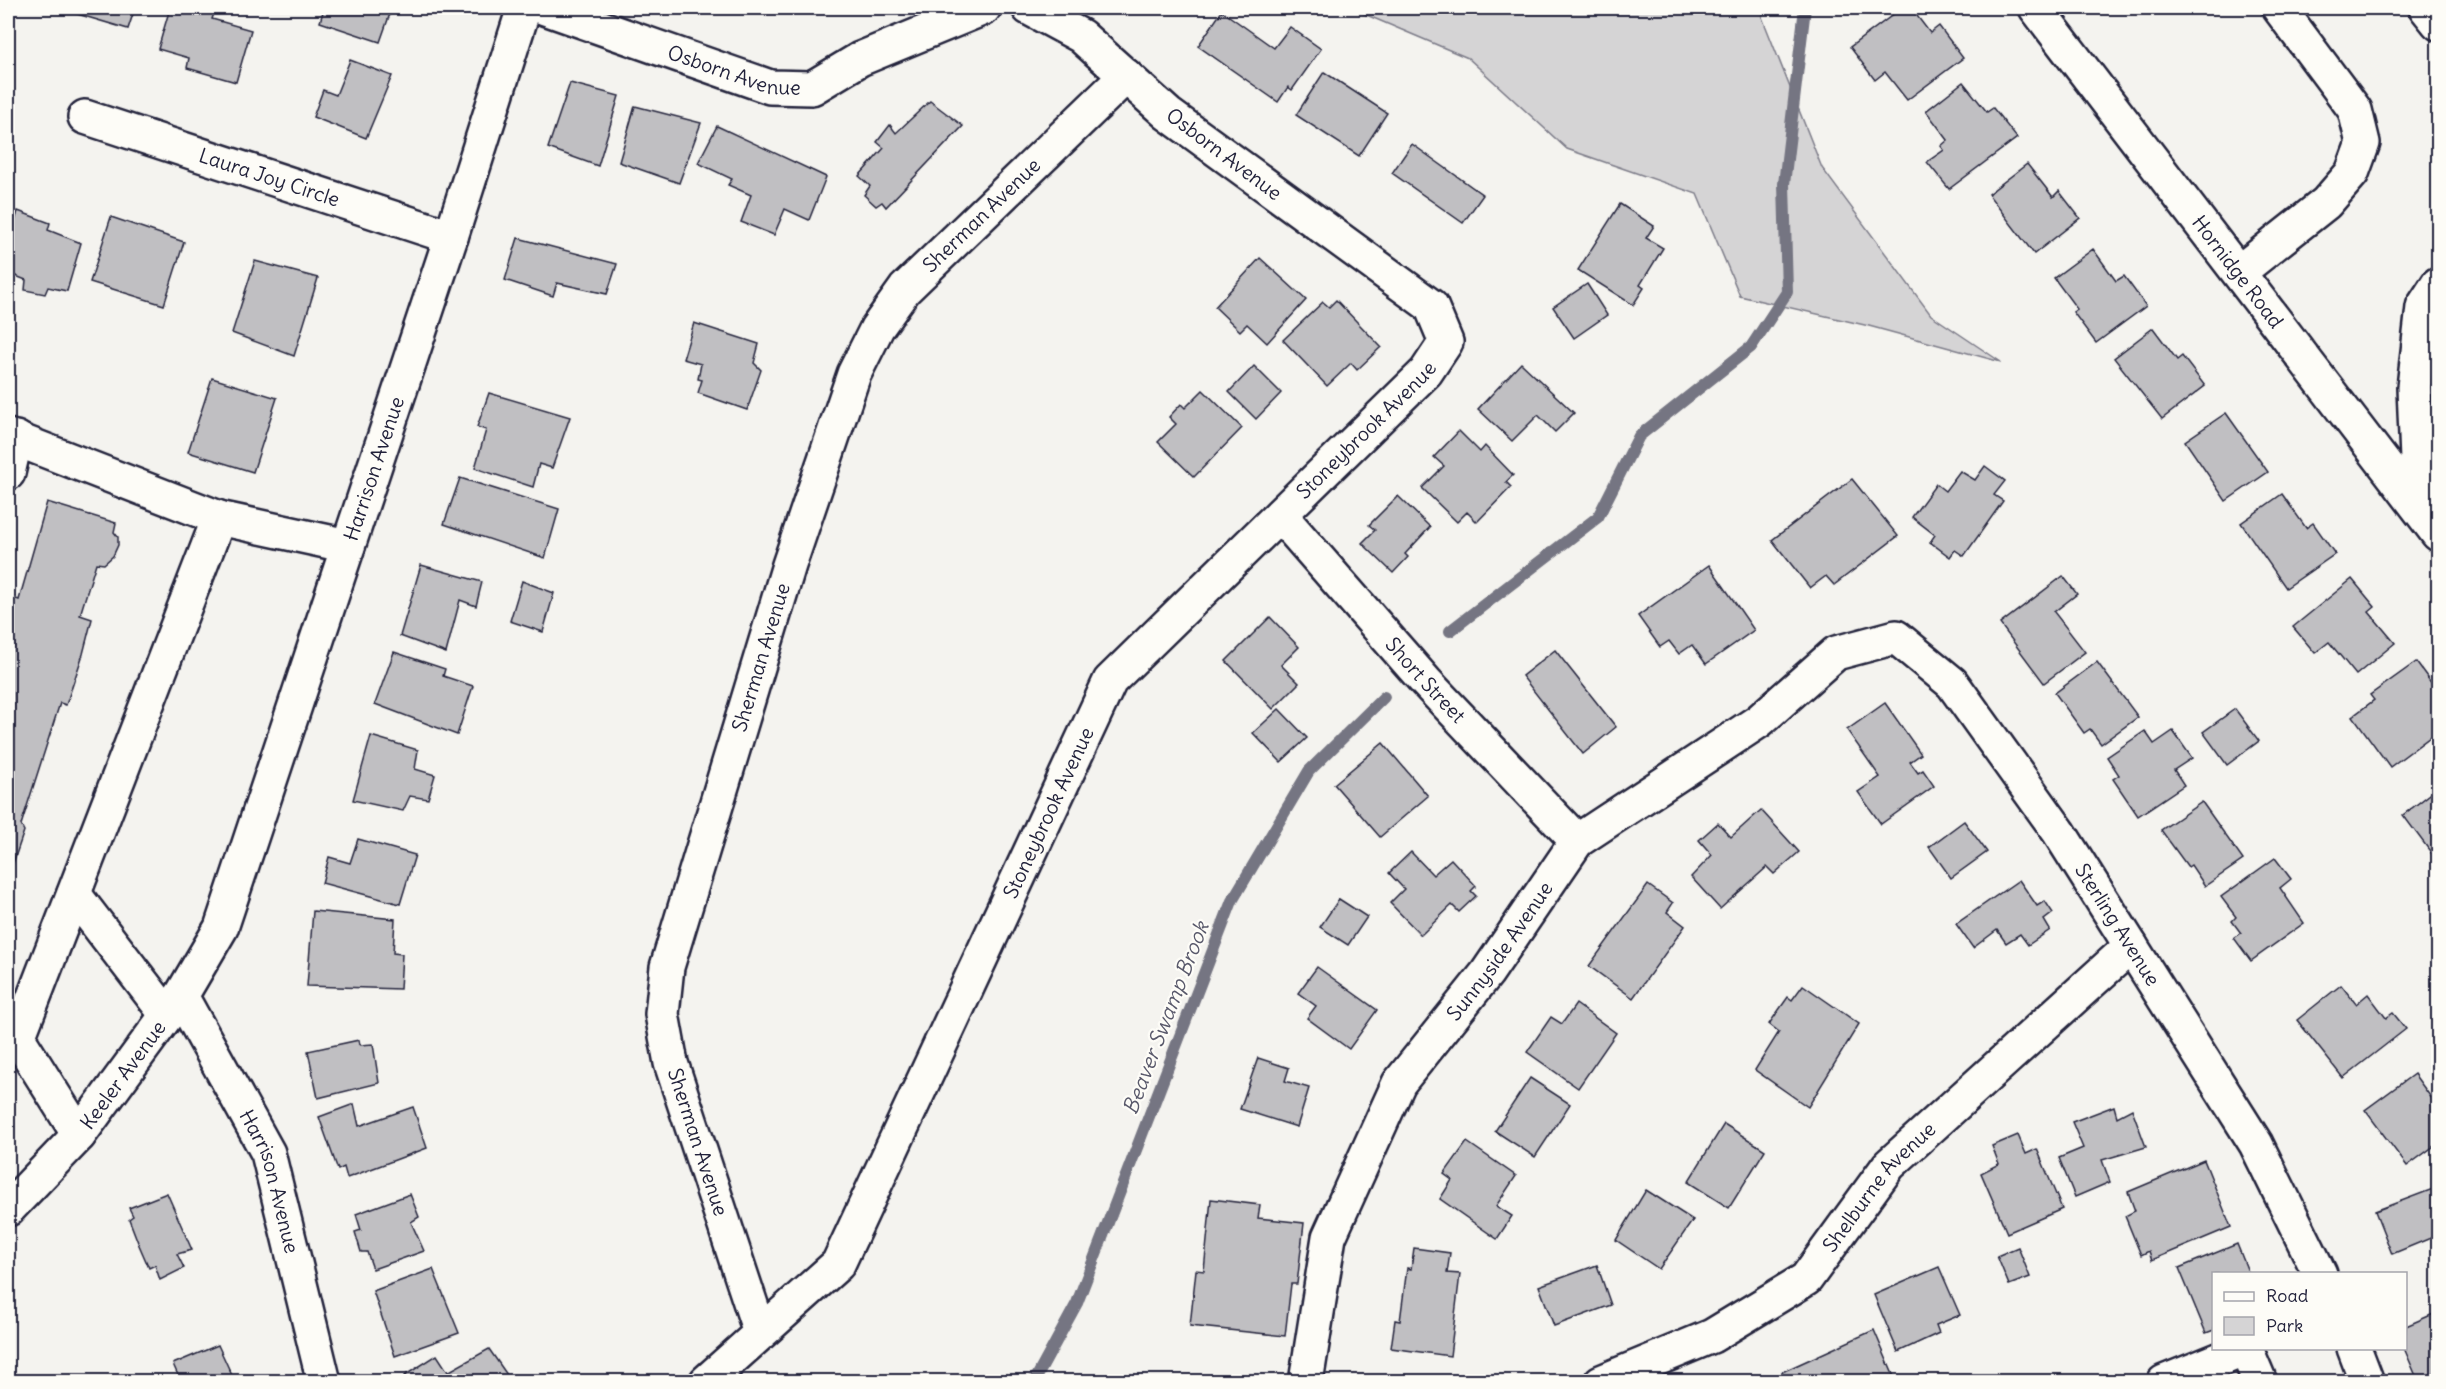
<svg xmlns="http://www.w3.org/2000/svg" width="2446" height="1389" viewBox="0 0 2446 1389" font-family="Delius,sans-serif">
<rect width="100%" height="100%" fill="#f4f3ef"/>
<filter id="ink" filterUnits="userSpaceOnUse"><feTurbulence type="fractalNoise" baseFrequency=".0167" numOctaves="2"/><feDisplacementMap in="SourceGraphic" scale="12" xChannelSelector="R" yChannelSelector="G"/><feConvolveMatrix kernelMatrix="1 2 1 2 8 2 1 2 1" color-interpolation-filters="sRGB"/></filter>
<g filter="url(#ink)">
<polygon fill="#d5d4d5" stroke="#7c7b88" stroke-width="1.5" points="1350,8 1765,8 1762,17 1822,168 1931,315 2001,362 1869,326 1740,296 1697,194 1567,149 1468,58"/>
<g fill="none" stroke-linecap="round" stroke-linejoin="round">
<g stroke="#757582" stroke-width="12">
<polyline points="1450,631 1598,517 1639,436 1751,347 1787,292 1784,184 1805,8"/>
<polyline points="1034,1382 1077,1303 1232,901 1309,771 1384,697"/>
</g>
</g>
<g fill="#c0bfc2" stroke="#22223b" stroke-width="1.5">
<polygon points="57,8 135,8 128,29"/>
<polygon points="170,8 216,8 212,19 251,30 236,82 187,68 189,58 158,49"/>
<polygon points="324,8 392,8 380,42 320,22"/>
<polygon points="1902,8 1911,8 1930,33 1939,26 1963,58 1907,100 1885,72 1875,80 1850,47"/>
<polygon points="1222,11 1274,48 1290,27 1321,49 1292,90 1288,87 1278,102 1198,46"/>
<polygon points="350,60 392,76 366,138 313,117 323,90 336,95"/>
<polygon points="1324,72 1387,113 1359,156 1296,115"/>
<polygon points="1963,82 1987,112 1993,108 2017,138 1949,189 1927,162 1944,150 1941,146 1948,140 1926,111"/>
<polygon points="570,83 619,96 598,166 548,148"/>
<polygon points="930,101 963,126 886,207 882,202 876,206 864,195 870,186 859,176 884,148 877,142 890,125 896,133"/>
<polygon points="635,106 701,123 679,183 619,162"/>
<polygon points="717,126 826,177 809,220 785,209 774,235 741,222 751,195 728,185 732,179 698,163"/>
<polygon points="1412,144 1483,195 1463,223 1392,173"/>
<polygon points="2027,164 2053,197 2059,191 2080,218 2034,254 1988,194"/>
<polygon points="1620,204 1654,226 1646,238 1663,248 1640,285 1644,288 1633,305 1578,270"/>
<polygon points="18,211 50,223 48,230 81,243 67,291 48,287 45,294 25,290 26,280 8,273 8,244"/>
<polygon points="111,217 184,242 164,305 90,282"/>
<polygon points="518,238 617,264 607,294 557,283 553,296 505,280"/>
<polygon points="2093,249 2116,281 2124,276 2146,306 2096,343 2073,312 2077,309 2054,278"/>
<polygon points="1260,258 1306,300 1267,343 1247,324 1240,331 1215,307"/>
<polygon points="255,261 318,278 294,356 232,333"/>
<polygon points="1587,284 1607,315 1574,338 1553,307"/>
<polygon points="1336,300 1381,347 1357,370 1351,363 1327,386 1283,340 1323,302 1329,307"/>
<polygon points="694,323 759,344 754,363 761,370 747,410 698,393 702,380 698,379 701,364 683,359"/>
<polygon points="2153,328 2177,360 2182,356 2205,386 2162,419 2114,358"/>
<polygon points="1521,363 1574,413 1555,432 1538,415 1512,441 1478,409"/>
<polygon points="1254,366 1281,393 1256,419 1229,392"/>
<polygon points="212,378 277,398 253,472 188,452"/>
<polygon points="1203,390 1242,428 1194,477 1158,442 1176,424 1169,417 1181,404 1185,408"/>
<polygon points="489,393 570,417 552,468 539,464 533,487 475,468 486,430 477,427"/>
<polygon points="2226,413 2268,472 2226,501 2185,441"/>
<polygon points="1459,431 1480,452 1485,446 1513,475 1506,482 1511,487 1477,522 1467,512 1457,522 1422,488 1444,466 1434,457"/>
<polygon points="1985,466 2005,481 1994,495 2003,501 1964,556 1955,550 1950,557 1930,542 1935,535 1912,517 1936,484 1945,491 1960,471 1975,480"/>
<polygon points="460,478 559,509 545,558 444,524"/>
<polygon points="1852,479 1898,536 1834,585 1826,576 1810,588 1772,540"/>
<polygon points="2282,494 2306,528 2313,523 2335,554 2286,588 2241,523"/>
<polygon points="1398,496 1430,527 1405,554 1408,557 1393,573 1362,543 1375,530 1369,525"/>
<polygon points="47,502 116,523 114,532 118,537 118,545 113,556 104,564 96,563 80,615 92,619 83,654 66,705 60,703 21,825 24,831 9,875 8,596 19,600"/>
<polygon points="421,565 482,582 476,606 460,600 446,653 400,636"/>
<polygon points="1709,565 1754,630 1706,664 1692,645 1679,654 1669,641 1660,647 1638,616"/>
<polygon points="2063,576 2077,594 2054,612 2085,652 2044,683 2000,624"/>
<polygon points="2352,579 2375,607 2369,612 2395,643 2356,675 2329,642 2315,653 2293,627"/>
<polygon points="522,581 554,593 543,632 510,621"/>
<polygon points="1270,617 1299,647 1281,665 1299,683 1273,709 1226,661"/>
<polygon points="1555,650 1616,727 1583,754 1522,676"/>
<polygon points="394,652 445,669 443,676 473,686 457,735 375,704"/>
<polygon points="2097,662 2138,717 2101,744 2090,729 2084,733 2055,693"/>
<polygon points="2416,662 2438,692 2438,731 2390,767 2353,716 2374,700 2370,695"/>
<polygon points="1885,703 1921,754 1910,762 1918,773 1923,770 1934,786 1881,824 1858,792 1880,777 1847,730"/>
<polygon points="1279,709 1307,738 1281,762 1253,733"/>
<polygon points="2235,709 2259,741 2227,765 2203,732"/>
<polygon points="2145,731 2154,744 2173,731 2192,758 2174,770 2184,785 2138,816 2113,779 2119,775 2107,757"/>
<polygon points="371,736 418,750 415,769 435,775 428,799 410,796 403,811 353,800"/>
<polygon points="1383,743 1428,796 1380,837 1334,784"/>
<polygon points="2438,788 2438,862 2403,815"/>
<polygon points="2202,802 2243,860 2205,886 2191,865 2188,867 2161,830"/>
<polygon points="1761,810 1799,852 1774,874 1767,867 1720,909 1691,877 1712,855 1699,840 1718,823 1731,837"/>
<polygon points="1964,821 1987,852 1951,878 1929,847"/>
<polygon points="358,839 415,855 400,904 322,883 329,857 350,863"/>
<polygon points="1411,852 1433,875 1451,859 1476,886 1471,891 1476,896 1459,912 1452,905 1421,935 1390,903 1404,889 1389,873"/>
<polygon points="2275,858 2291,879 2280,888 2304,923 2251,961 2234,938 2241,933 2232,921 2236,917 2221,897"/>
<polygon points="2019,880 2037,906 2045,901 2053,913 2044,920 2050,930 2028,945 2020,934 2006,943 1997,930 1973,948 1956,924"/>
<polygon points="1648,885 1673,903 1667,912 1685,926 1633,998 1589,966"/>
<polygon points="1339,899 1367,917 1348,945 1320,927"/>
<polygon points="313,911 395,919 393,953 402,954 400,989 307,986"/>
<polygon points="1317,967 1377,1010 1349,1049 1307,1018 1316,1006 1298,993"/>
<polygon points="1803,985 1859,1024 1808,1107 1755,1070 1779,1032 1769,1024 1788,997 1792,1000"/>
<polygon points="2341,985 2356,1004 2368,994 2386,1018 2393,1013 2406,1029 2343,1078 2297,1020"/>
<polygon points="1576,1004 1616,1033 1578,1088 1527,1052 1551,1017 1562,1024"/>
<polygon points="359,1040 360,1045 373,1044 379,1083 318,1098 308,1051"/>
<polygon points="1258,1058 1289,1068 1285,1081 1309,1088 1297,1127 1240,1109"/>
<polygon points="2414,1074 2438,1107 2438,1143 2407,1166 2365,1110"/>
<polygon points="1530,1078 1570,1104 1535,1157 1495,1131"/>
<polygon points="354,1104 359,1126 413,1107 427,1148 347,1178 344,1167 338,1170 319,1117"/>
<polygon points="2114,1106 2117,1117 2132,1109 2146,1147 2102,1160 2110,1182 2075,1197 2059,1158 2083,1148 2072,1122"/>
<polygon points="1724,1124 1765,1150 1729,1208 1688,1182"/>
<polygon points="2018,1135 2026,1154 2037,1149 2062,1209 2007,1233 1981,1173 1999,1164 1992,1146"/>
<polygon points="1467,1142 1516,1176 1496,1206 1512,1216 1497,1239 1440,1199 1452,1180 1444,1174"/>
<polygon points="2204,1160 2231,1227 2152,1260 2149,1251 2141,1255 2125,1216 2135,1211 2128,1192"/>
<polygon points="2438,1187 2438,1235 2392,1254 2375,1211"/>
<polygon points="1646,1190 1693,1220 1659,1269 1616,1240"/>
<polygon points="167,1193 192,1250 177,1254 184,1268 160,1280 155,1265 149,1268 139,1245 129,1219 133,1216 129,1208"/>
<polygon points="410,1194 419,1217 411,1222 424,1251 373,1269 367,1252 361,1252 355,1232 361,1230 356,1214"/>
<polygon points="1211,1199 1260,1205 1258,1218 1304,1223 1297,1284 1291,1284 1285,1336 1190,1326 1196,1270 1204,1271"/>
<polygon points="2237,1244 2249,1274 2214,1274 2214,1330 2206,1333 2179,1268"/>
<polygon points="2018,1247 2030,1277 2009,1285 1997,1256"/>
<polygon points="1414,1248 1450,1253 1447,1273 1460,1274 1450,1356 1391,1348 1395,1320 1400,1321 1407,1268 1411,1269"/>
<polygon points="1597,1265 1611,1305 1554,1326 1539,1286"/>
<polygon points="1939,1267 1960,1315 1936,1325 1939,1333 1898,1352 1874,1295"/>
<polygon points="433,1269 459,1333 395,1356 373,1291"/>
<polygon points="2438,1312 2438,1382 2412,1382 2410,1378 2416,1376 2404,1348 2406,1326"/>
<polygon points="1874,1330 1894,1377 1884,1382 1786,1382 1782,1372"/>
<polygon points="218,1345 235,1382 181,1382 173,1364"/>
<polygon points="489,1349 512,1382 408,1382 404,1376 437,1355 448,1372"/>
</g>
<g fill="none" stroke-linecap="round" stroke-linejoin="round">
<defs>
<g id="minor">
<path id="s1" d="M545,8L770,87L812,88L860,59L984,8"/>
<path id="s2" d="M2036,8L2438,534"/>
<polyline points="2426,8 2438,23"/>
<path id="s3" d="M85,117L451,237"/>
<polyline points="2239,272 2326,203 2352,173 2363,143 2355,110 2279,8"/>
<polyline points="8,436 219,518"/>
<polyline points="8,473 16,438"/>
<polyline points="2419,508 2414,387 2423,307 2438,284"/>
<path id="s4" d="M1280,515L1426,682L1577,841"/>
<polyline points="74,894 167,1015"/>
<path id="s5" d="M181,996L268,1153L324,1382"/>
<polyline points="79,1135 18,1038 219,518 348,546"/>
<path id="s6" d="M760,1332L671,1063L662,1014L667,967L789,565L854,374L877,328L905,289L1126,76"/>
<polyline points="2354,1348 2367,1382"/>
<polyline points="2246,1349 2260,1382"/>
<path id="s7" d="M706,1382L838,1264L1110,681L1426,372L1446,342L1431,306L1168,114L1081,36L1029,8"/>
<path id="s8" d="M1306,1382L1329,1237L1399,1083L1487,973L1577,841L1759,721L1836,653L1896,637L1952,683L2059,832L2256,1144L2320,1274"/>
<path id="s9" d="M1601,1382L1712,1336L1806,1279L1889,1165L2131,946"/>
<polyline points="2164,1382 2248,1348"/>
</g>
<g id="major">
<path id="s10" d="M8,1209L79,1135L181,996L221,928L451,237L524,8"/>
</g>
</defs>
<use href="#minor" stroke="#22223b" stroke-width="38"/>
<use href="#major" stroke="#22223b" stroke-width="38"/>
<use href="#minor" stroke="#fdfcf7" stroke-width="33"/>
<use href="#major" stroke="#fdfcf7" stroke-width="33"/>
</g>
</g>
<g text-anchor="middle" stroke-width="4.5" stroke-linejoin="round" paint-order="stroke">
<g font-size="20" fill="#22223b" stroke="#fdfcf7">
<text dy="7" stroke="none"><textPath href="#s1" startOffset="200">Osborn Avenue</textPath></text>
<text transform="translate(1224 154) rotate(37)" y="7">Osborn Avenue</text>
<text dy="7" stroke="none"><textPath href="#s3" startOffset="194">Laura Joy Circle</textPath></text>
<text dy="7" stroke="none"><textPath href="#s6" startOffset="1208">Sherman Avenue</textPath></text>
<text dy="7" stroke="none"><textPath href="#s2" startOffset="332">Hornidge Road</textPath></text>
<text dy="7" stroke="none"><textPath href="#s7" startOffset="1179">Stoneybrook Avenue</textPath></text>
<text dy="7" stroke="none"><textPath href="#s10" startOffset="838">Harrison Avenue</textPath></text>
<text dy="7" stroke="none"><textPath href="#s6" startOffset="704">Sherman Avenue</textPath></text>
<text dy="7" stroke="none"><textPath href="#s4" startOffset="220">Short Street</textPath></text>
<text dy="7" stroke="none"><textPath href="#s7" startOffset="675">Stoneybrook Avenue</textPath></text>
<text dy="7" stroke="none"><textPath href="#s8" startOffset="1365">Sterling Avenue</textPath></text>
<text dy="7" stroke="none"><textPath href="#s8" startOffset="482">Sunnyside Avenue</textPath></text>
<text dy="7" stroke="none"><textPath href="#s10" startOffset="177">Keeler Avenue</textPath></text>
<text transform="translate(698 1142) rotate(72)" y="7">Sherman Avenue</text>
<text dy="7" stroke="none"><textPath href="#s5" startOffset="207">Harrison Avenue</textPath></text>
<text dy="7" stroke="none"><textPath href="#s9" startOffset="348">Shelburne Avenue</textPath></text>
</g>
<g font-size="21" font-style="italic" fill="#59596b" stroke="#fdfcf7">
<text transform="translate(1166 1018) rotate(-69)" y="7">Beaver Swamp Brook</text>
</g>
</g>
<rect width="2446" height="1389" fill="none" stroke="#fdfcf7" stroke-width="30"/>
<rect x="15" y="15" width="2416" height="1359" fill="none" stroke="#22223b" stroke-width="2" filter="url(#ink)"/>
<rect x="2212" y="1272" width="195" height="78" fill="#fdfcf7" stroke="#a5a5ac" stroke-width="1.5"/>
<rect x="2224" y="1292" width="30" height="9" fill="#fdfcf7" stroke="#a5a5ac" stroke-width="1.5"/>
<text x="2266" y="1302" font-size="18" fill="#22223b">Road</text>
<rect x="2224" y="1317" width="30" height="18" fill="#d5d4d5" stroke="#a5a5ac" stroke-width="1.5"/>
<text x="2266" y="1332" font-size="18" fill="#22223b">Park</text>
</svg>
